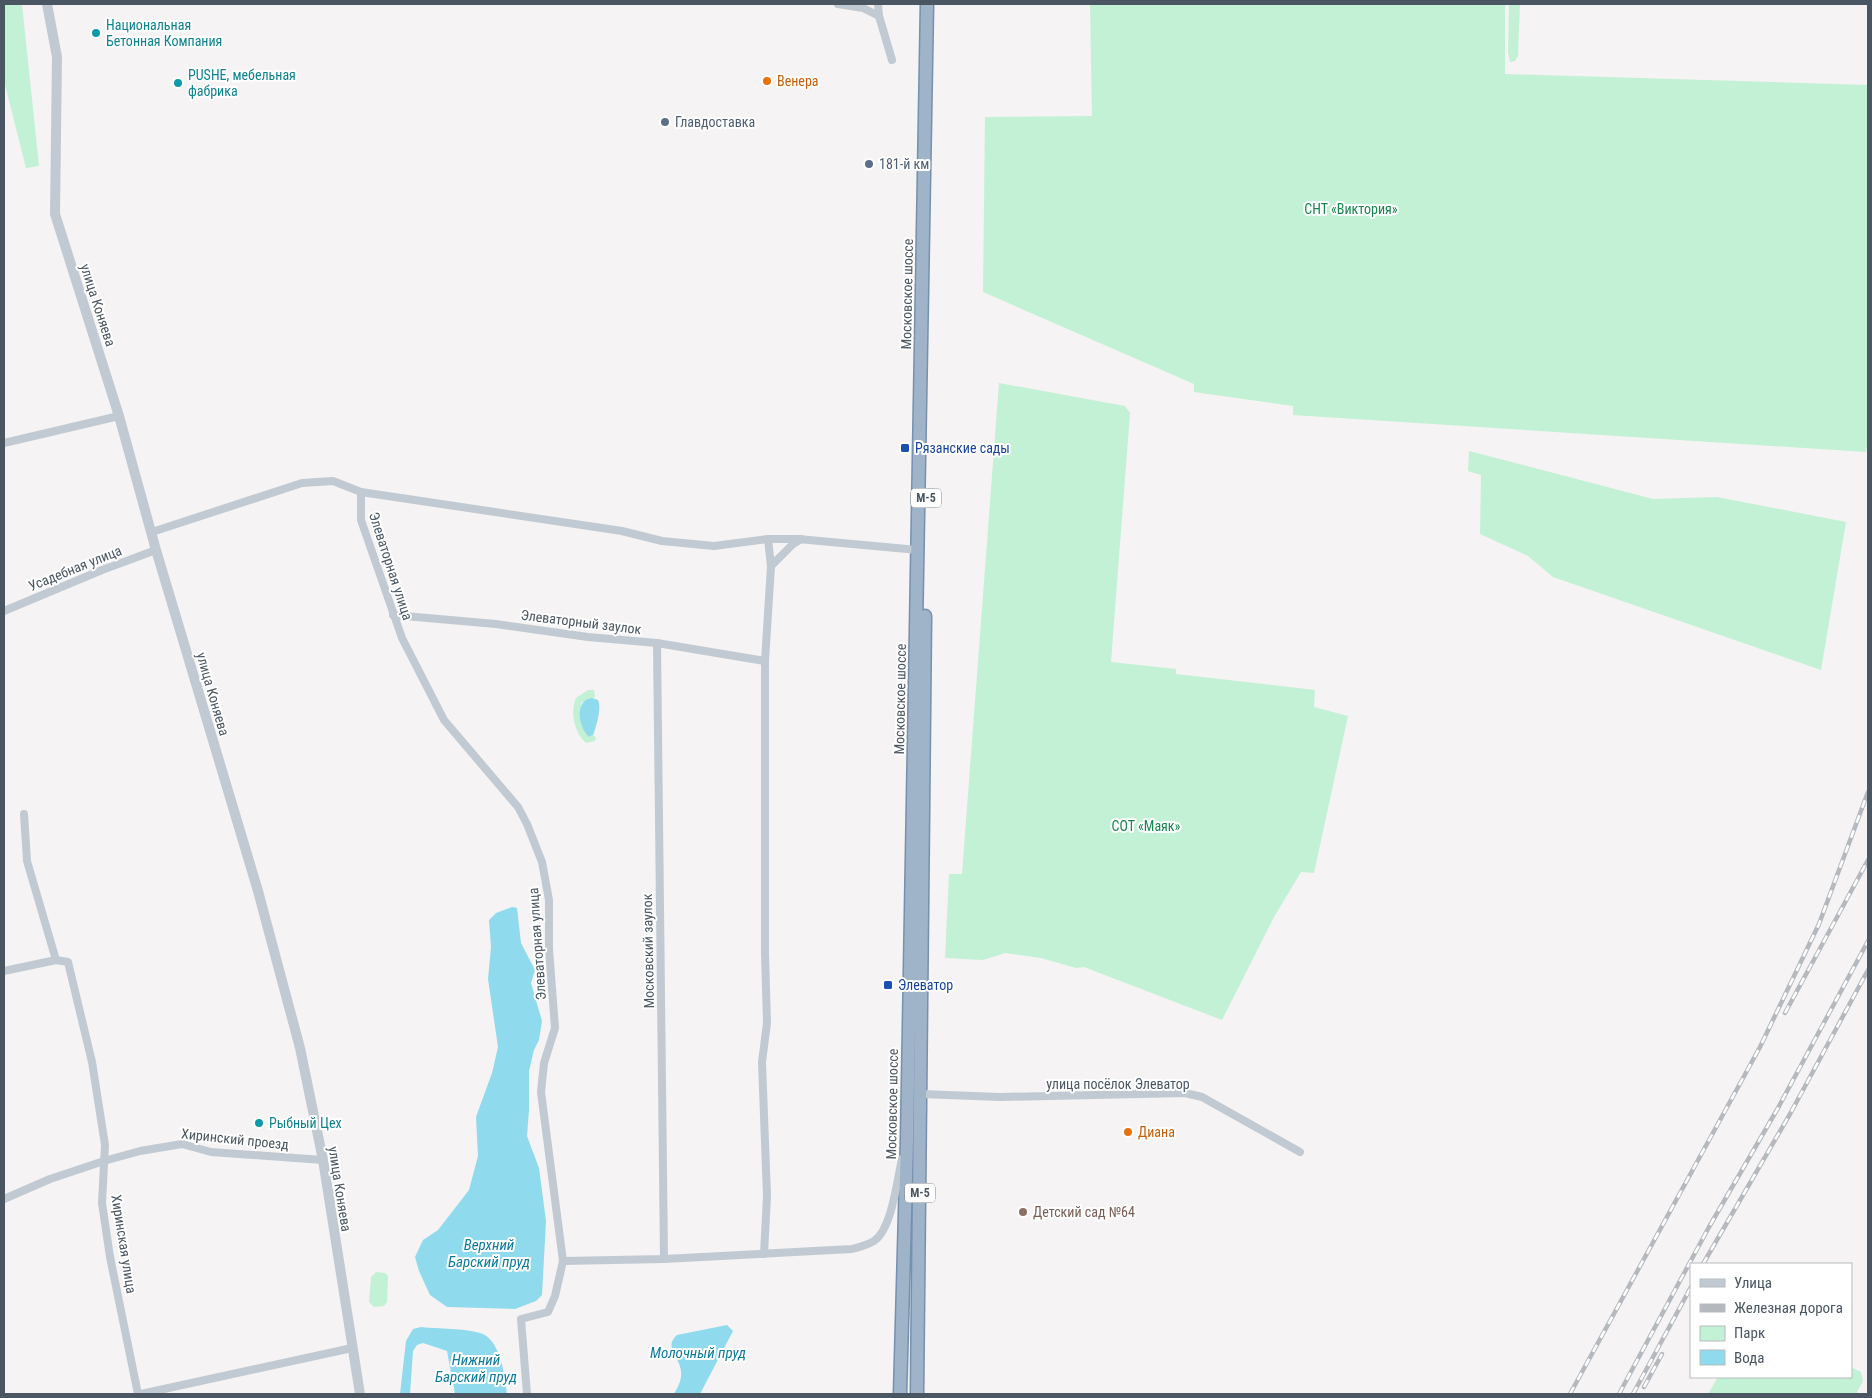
<svg xmlns="http://www.w3.org/2000/svg" width="1872" height="1398" viewBox="0 0 1872 1398" font-family="'Roboto Condensed',sans-serif">
<rect width="100%" height="100%" fill="#f5f3f3"/>
<g fill="#c3f1d5">
<polygon points="4,4 22,4 39,166 26,168 4,81"/>
<polygon points="1090,4 1505,4 1505,74 1868,85 1868,440 1866,452 1293,415 1293,406 1194,392 1194,384 983,292 985,117 1092,116"/>
<polygon points="1509,4 1520,4 1518,56 1515,61 1510,62 1508,52"/>
<polygon points="999,383 1125,406 1130,413 1111,662 1176,669 1176,674 1315,690 1314,707 1348,716 1314,873 1301,872 1274,917 1222,1020 1084,967 1076,968 1041,958 1005,953 983,960 945,958 949,874 962,874"/>
<polygon points="1469,451 1653,499 1717,497 1846,522 1821,670 1553,577 1528,556 1480,534 1481,475 1468,471"/>
<path d="M588,690H594L595,697L581,703V723L589,737L594,735L596,738L595,741L586,743C574,732 570,712 576,698Z"/>
<polygon points="376,1272 385,1273 388,1276 387,1302 384,1306 374,1307 369,1302 371,1277"/>
<polygon points="1851,1367 1861,1372 1863,1381 1856,1394 1708,1394 1718,1377 1851,1377"/>
</g>
<g fill="#90daee">
<path d="M592,698L598,700C602,708 596,727 593,735L589,737C578,727 574,700 592,698Z"/>
<polygon points="512,907 517,908 521,943 535,970 531,983 542,1021 539,1040 534,1050 529,1071 529,1110 527,1136 539,1168 546,1221 542,1295 536,1301 515,1309 447,1307 430,1295 419,1271 415,1257 423,1240 438,1230 469,1190 478,1156 476,1117 492,1073 498,1047 488,979 491,947 489,920 496,913"/>
<path d="M727,1325L733,1331L700,1394H674C678,1387 682,1380 681,1371C680,1357 663,1347 677,1335Z"/>
<path d="M421,1327C439,1329 464,1328 480,1333C500,1338 505,1376 507,1394H455L447,1351L423,1343L417,1345L413,1351L410,1394H400L406,1341L413,1329Z"/>
</g>
<g fill="none" stroke-linecap="round" stroke-linejoin="round">
<defs>
<g id="trunk">
<polyline points="900,1394 907,1140 927,4"/>
<polyline points="917,1394 925,616"/>
</g>
</defs>
<use href="#trunk" stroke="#7690ad" stroke-width="15"/>
<g stroke="#c1cad2" stroke-width="8">
<polyline points="838,4 863,8 879,16"/>
<polyline points="878,4 879,16 892,60"/>
<polyline points="4,443 119,416"/>
<polyline points="361,492 361,520 402,638 444,720 518,807 527,824 542,862 549,900 549,949 555,1028 544,1063 541,1092 563,1261"/>
<polyline points="152,532 302,483 333,481 361,492 622,531 662,541 714,546 768,539 798,539 918,550"/>
<polyline points="771,566 793,544 801,539"/>
<polyline points="4,611 102,570 156,550"/>
<polyline points="393,615 496,624 588,637 657,643 765,661"/>
<polyline points="657,643 664,1259"/>
<polyline points="24,814 27,861 56,960 68,962 92,1062 105,1145 102,1203 110,1257 138,1394"/>
<polyline points="4,971 56,960"/>
<polyline points="921,1094 1000,1097 1185,1093 1202,1097 1300,1152"/>
<polyline points="4,1199 50,1179 104,1161 140,1151 182,1144 211,1152 323,1160"/>
<polyline points="764,1254 767,1196 762,1062 767,1023 765,954 765,661 771,566 768,539"/>
<polyline points="141,1394 352,1348"/>
<path d="M527,1394L521,1319L548,1312L555,1296L563,1261L664,1259L852,1249C859,1247 868,1245 874,1241C892,1229 897,1180 902,1159"/>
</g>
<polyline stroke="#c1cad2" stroke-width="10" points="47,4 57,57 55,214 119,416 156,550 258,891 300,1048 323,1160 360,1394"/>
<use href="#trunk" stroke="#9fb4c9" stroke-width="12"/>
<defs>
<g id="rail">
<polyline points="1785,1013 1868,860"/>
<polyline points="1703,1264 1790,1114 1868,970"/>
<polyline points="1644,1387 1662,1354"/>
<polyline points="1570,1394 1760,1047 1819,924 1868,792"/>
<polyline points="1619,1394 1709,1227 1778,1108 1868,941"/>
<polyline points="1633,1394 1691,1287"/>
</g>
</defs>
<use href="#rail" stroke="#b5b8bd" stroke-width="4.5"/>
<use href="#rail" stroke="#fff" stroke-width="2.5" stroke-dasharray="8" stroke-linecap="butt"/>
</g>
<g fill="#0f9aa8" stroke="#fff" stroke-width="2">
<circle cx="96" cy="33" r="5"/>
<circle cx="178" cy="83" r="5"/>
<circle cx="259" cy="1123" r="5"/>
</g>
<g fill="#e8710a" stroke="#fff" stroke-width="2">
<circle cx="767" cy="81" r="5"/>
<circle cx="1128" cy="1132" r="5"/>
</g>
<g fill="#5c6f8a" stroke="#fff" stroke-width="2">
<circle cx="665" cy="122" r="5"/>
<circle cx="869" cy="164" r="5"/>
</g>
<g fill="#1a4fb4" stroke="#fff" stroke-width="2">
<rect x="900" y="443" width="10" height="10" rx="2.5"/>
<rect x="883" y="980" width="10" height="10" rx="2.5"/>
</g>
<circle fill="#8d6e63" stroke="#fff" stroke-width="2" cx="1023" cy="1212" r="5"/>
<g text-anchor="middle" stroke-width="4" stroke-linejoin="round" paint-order="stroke">
<g fill="#fff" stroke="#808990" stroke-width="1">
<rect x="911" y="488.5" width="30" height="19" rx="4"/>
<rect x="905" y="1183.5" width="30" height="19" rx="4"/>
</g>
<g font-size="12" font-weight="bold" fill="#4a5661">
<text x="926" y="502">М-5</text>
<text x="920" y="1197">М-5</text>
</g>
<g font-size="14" fill="#0d838f" stroke="#fff" text-anchor="start">
<text x="106" y="30">Национальная<tspan x="106" dy="16">Бетонная Компания</tspan></text>
<text x="188" y="80">PUSHE, мебельная<tspan x="188" dy="16">фабрика</tspan></text>
<text x="269" y="1128">Рыбный Цех</text>
</g>
<g font-size="14" fill="#c56008" stroke="#fff" text-anchor="start">
<text x="777" y="86">Венера</text>
<text x="1138" y="1137">Диана</text>
</g>
<g font-size="14" fill="#4e5e75" stroke="#fff" text-anchor="start">
<text x="675" y="127">Главдоставка</text>
<text x="879" y="169">181-й км</text>
</g>
<g font-size="14" fill="#17864f" stroke="#fff">
<text x="1351" y="214">СНТ «Виктория»</text>
<text x="1146" y="831">СОТ «Маяк»</text>
</g>
<g font-size="14" fill="#4a5661" stroke="#fff">
<text transform="translate(907 294) rotate(-89)" y="5">Московское шоссе</text>
<text transform="translate(98 305) rotate(72)" y="5">улица Коняева</text>
<text transform="translate(391 566) rotate(72)" y="5">Элеваторная улица</text>
<text transform="translate(75 568) rotate(-22)" y="5">Усадебная улица</text>
<text transform="translate(581 622) rotate(7)" y="5">Элеваторный заулок</text>
<text transform="translate(213 694) rotate(74)" y="5">улица Коняева</text>
<text transform="translate(900 699) rotate(-89)" y="5">Московское шоссе</text>
<text transform="translate(537 944) rotate(-94)" y="5">Элеваторная улица</text>
<text transform="translate(648 951) rotate(-91)" y="5">Московский заулок</text>
<text x="1118" y="1089">улица посёлок Элеватор</text>
<text transform="translate(892 1104) rotate(-89)" y="5">Московское шоссе</text>
<text transform="translate(235 1139) rotate(6)" y="5">Хиринский проезд</text>
<text transform="translate(340 1189) rotate(81)" y="5">улица Коняева</text>
<text transform="translate(124 1244) rotate(81)" y="5">Хиринская улица</text>
</g>
<g font-size="14" fill="#164399" stroke="#fff" text-anchor="start">
<text x="915" y="453">Рязанские сады</text>
<text x="898" y="990">Элеватор</text>
</g>
<g font-size="14" fill="#785e54" stroke="#fff" text-anchor="start">
<text x="1033" y="1217">Детский сад №64</text>
</g>
<g font-size="15" font-style="italic" fill="#0c7c9b" stroke="#fff">
<text x="489" y="1250">Верхний<tspan x="489" dy="17">Барский пруд</tspan></text>
<text x="698" y="1358">Молочный пруд</text>
<text x="476" y="1365">Нижний<tspan x="476" dy="17">Барский пруд</tspan></text>
</g>
</g>
<rect width="1872" height="1398" fill="none" stroke="#4a5661" stroke-width="10"/>
<rect x="1690" y="1263" width="162" height="115" fill="#ffffff" stroke="#b7bbc0"/>
<rect x="1700" y="1279" width="25" height="8" fill="#c1cad2" stroke="#b7bbc0"/>
<text x="1734" y="1288" font-size="15" fill="#4a5661">Улица</text>
<rect x="1700" y="1304" width="25" height="8" fill="#b5b8bd" stroke="#b7bbc0"/>
<text x="1734" y="1313" font-size="15" fill="#4a5661">Железная дорога</text>
<rect x="1700" y="1326" width="25" height="15" fill="#c3f1d5" stroke="#b7bbc0"/>
<text x="1734" y="1338" font-size="15" fill="#4a5661">Парк</text>
<rect x="1700" y="1350" width="25" height="15" fill="#90daee" stroke="#b7bbc0"/>
<text x="1734" y="1363" font-size="15" fill="#4a5661">Вода</text>
</svg>
